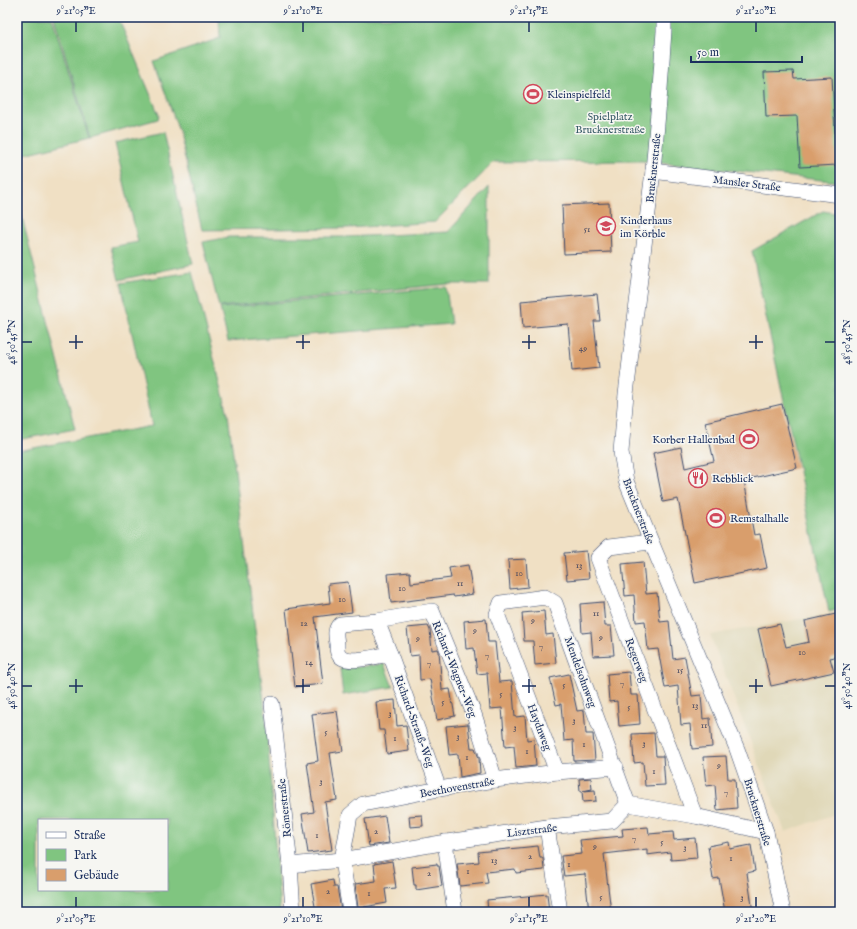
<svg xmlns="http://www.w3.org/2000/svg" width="857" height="929" viewBox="0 0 857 929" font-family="'IM FELL English',serif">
<rect width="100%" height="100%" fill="#f6f6f2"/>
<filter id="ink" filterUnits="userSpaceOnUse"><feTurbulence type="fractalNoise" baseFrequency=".025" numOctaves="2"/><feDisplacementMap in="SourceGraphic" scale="8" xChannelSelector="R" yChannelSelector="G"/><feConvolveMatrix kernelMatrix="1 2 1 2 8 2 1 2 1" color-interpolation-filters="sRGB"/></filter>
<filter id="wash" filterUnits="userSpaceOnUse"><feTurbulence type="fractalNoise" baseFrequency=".012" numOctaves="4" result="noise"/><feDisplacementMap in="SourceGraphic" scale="16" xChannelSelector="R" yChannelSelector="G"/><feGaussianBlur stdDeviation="0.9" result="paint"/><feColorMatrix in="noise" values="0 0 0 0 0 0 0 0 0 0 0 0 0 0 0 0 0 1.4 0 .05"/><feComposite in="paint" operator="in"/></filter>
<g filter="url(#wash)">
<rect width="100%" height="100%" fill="#f0e0c4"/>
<polygon fill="#e0d8b8" points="840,612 840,812 785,832 710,635"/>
<g fill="#80c580" stroke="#4e7a6f" fill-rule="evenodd">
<polygon points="17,17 52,17 89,138 17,156"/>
<polygon points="54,17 118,17 159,115 158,119 90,138"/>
<polygon points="219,17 840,17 840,182 642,161 494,162 435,222 349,228 202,230 178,129 154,61 220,38"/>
<polygon points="163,132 193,264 119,280 111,247 138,242 115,143"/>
<polygon points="489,187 489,284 448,284 219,307 203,242 229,237 344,237 448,232"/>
<polygon points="17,197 75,429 17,440"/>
<polygon points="823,211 840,214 840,609 829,612 752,251"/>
<path d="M192,272L228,414L266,717L280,912H17V451L152,426L121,283ZM39,820H167V890H39Z"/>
<polygon points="446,287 451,324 228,341 220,308"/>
<polygon points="384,664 393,687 343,695 340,669"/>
</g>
<g id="blocks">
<g fill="#d99e6c">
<polygon points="793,71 794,79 832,77 837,165 800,167 797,116 766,117 764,72"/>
<polygon points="609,203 611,252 564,254 562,205"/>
<polygon points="597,294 600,321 594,321 599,368 572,371 568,324 523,328 521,301"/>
<polygon points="782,404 797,468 744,480 754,535 760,534 767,568 695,583 678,499 663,502 653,453 681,447 685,468 714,461 705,422"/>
<polygon points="586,551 589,578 567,580 564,553"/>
<polygon points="526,559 528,587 510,589 508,560"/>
<polygon points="643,562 646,594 657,593 660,622 669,621 673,659 685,657 692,696 701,695 703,719 710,718 712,747 692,749 690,724 681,725 678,686 665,688 658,649 648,650 645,621 636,622 634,595 625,596 622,564"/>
<polygon points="468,565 473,594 454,597 453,595 391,603 388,574 410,572 411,583 451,578 449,568"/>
<polygon points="348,582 352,612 315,617 323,684 295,687 286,609 330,603 328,584"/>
<polygon points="603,602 605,626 611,626 614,655 593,656 591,632 582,633 580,604"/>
<polygon points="544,611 546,635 553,634 556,663 535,665 533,641 524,641 522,613"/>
<polygon points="840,613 840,656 830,658 834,672 771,686 758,629 780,624 786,647 809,642 805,621"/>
<polygon points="486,619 488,642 495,642 499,682 512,681 515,717 525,716 527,740 534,739 536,766 516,768 514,746 505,747 502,708 490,709 487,673 477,674 474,648 466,649 464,621"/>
<polygon points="428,626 430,630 432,650 438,649 439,651 442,690 450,689 455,716 437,720 430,679 420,680 419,655 410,656 407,628"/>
<polygon points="629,672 631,695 638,695 640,724 619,726 617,701 609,702 607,674"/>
<polygon points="569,674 577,711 584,710 586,734 593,734 595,760 574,761 573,740 564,741 561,704 556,705 550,678"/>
<polygon points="395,700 397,726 406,725 409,751 387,754 384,730 379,730 376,702"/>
<polygon points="337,711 343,751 330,753 337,800 325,802 332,850 308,853 302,814 314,812 307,763 318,761 312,714"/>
<polygon points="468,724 471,748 475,748 479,758 480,773 460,777 458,754 449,755 446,726"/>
<polygon points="654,733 656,756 663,756 665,785 645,786 643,762 634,763 632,734"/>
<polygon points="726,756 728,779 735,779 737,808 717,810 715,785 706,786 703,757"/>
<polygon points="591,778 592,789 583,791 595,790 596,801 583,802 582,791 580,791 579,779"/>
<polygon points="422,815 423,826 410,827 409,816"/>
<polygon points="385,816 389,843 369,846 365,819"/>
<polygon points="648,827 649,834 673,832 674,840 695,838 697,858 671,860 670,852 647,855 647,849 604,854 611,912 589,912 585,874 564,876 561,856 582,854 580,840 623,836 622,829"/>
<polygon points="729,842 730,849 751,845 755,871 747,873 753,912 725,912 719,878 713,879 708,846"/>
<polygon points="538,846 540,858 543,858 544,870 516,873 515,869 486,872 488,883 460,886 457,864 479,862 478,852"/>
<polygon points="392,861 396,888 385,889 387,903 358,908 355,884 376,881 374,864"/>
<polygon points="437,864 437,866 439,866 442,886 416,890 416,885 414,885 412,867"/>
<polygon points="333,880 334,887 337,887 341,910 338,911 338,912 316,912 311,884"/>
<polygon points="547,894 549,912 488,912 487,900"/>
</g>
</g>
</g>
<g filter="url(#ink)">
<use href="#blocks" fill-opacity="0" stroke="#3b4a6d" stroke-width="1"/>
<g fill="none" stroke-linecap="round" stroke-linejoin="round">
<defs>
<g id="minor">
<polyline points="664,17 664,31 660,89 653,171 626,394 621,452 626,481 737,749 766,832 783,912"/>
<polyline points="653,171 840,195"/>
<polyline points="650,542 609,547 598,558 695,816"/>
<polyline points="377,621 390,654 439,789"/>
<path d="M390,654C379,655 344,667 338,653C337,651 337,647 337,644C336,636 334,630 340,624L377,621L432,611L474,714L495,780"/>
<polyline points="272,704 290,865 293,912"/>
<polyline points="557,772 497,614 501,603 545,597 555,603 628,804"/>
<polyline points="628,804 695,816 766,832"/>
<polyline points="547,827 560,912"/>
<polyline points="445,842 455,912"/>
<polyline points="290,865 342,860 447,842 547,827 612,821 628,804"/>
<polyline points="350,912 342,860 350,815 363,804 439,789 495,780 557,772 616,767"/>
</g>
</defs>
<use href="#minor" stroke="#3b4a6d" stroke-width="16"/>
<use href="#minor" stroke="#fff" stroke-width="15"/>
</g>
</g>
<path fill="none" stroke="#1b2f5e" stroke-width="1.5" d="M76,22V32M303,22V32M529,22V32M756,22V32M76,335V349M303,335V349M529,335V349M756,335V349M22,342H32M69,342H83M296,342H310M522,342H536M749,342H763M825,342H835M76,679V693M303,679V693M529,679V693M756,679V693M22,686H32M69,686H83M296,686H310M522,686H536M749,686H763M825,686H835M76,897V907M303,897V907M529,897V907M756,897V907"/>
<defs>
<symbol id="stadium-ring" viewBox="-11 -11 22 22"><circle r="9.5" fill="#f6f6f2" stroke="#d1495b" stroke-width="1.5"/><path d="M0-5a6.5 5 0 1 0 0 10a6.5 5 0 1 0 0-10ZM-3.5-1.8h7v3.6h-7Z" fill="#d1495b"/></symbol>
<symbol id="school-ring" viewBox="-11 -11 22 22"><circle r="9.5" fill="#f6f6f2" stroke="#d1495b" stroke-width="1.5"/><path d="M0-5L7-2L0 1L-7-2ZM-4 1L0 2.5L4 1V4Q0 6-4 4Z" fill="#d1495b"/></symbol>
<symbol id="restaurant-ring" viewBox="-11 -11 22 22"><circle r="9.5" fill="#f6f6f2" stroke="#d1495b" stroke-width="1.5"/><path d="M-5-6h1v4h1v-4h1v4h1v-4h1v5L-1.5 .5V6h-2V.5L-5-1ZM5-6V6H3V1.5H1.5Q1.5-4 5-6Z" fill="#d1495b"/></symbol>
</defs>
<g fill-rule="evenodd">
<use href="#stadium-ring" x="522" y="83" width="22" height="22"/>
<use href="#school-ring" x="595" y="215" width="22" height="22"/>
<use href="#stadium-ring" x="738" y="428" width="22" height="22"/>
<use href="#restaurant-ring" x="687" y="467" width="22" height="22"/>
<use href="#stadium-ring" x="705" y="507" width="22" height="22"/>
</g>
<g text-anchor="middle" stroke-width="3" stroke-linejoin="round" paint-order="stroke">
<g font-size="9" fill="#4a4b62">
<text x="587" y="232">51</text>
<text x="583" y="351">49</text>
<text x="579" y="568">13</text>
<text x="519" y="576">10</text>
<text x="460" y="586">11</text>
<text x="402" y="591">10</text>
<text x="342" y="602">10</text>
<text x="596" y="616">11</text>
<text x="533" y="623">9</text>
<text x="304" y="626">12</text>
<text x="475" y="633">9</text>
<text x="601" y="640">9</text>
<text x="418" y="641">9</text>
<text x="541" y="649">7</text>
<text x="802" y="655">10</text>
<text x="487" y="658">7</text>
<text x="309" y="665">14</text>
<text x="429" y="666">7</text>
<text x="680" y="673">15</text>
<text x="622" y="686">7</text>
<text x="564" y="688">5</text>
<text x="501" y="697">5</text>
<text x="443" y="705">5</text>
<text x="695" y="708">13</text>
<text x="629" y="710">5</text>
<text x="390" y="716">3</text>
<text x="574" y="723">3</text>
<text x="704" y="728">11</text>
<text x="515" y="730">3</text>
<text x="326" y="735">5</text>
<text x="458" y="739">3</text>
<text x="395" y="741">1</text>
<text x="644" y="746">3</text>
<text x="584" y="747">1</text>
<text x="527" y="754">1</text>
<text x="467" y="760">1</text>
<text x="719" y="768">9</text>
<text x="654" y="774">1</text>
<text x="321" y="784">3</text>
<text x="726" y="795">7</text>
<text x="376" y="834">2</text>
<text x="317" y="838">1</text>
<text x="634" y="841">7</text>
<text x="662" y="845">5</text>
<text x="595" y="849">9</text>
<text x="685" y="850">3</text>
<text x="530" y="859">2</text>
<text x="731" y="861">1</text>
<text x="494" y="863">13</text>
<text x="569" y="867">1</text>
<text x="468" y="874">1</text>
<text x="429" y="876">2</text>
<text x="328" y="894">2</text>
<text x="369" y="896">1</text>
<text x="601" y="900">5</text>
<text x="742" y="900">3</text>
</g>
<g font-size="11" fill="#1b2f5e" stroke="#f6f6f2" text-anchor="start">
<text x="547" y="98">Kleinspielfeld</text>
<text x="620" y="224">Kinderhaus<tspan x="620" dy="13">im Körble</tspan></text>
<text x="735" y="443" text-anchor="end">Korber Hallenbad</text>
<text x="712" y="482">Rebblick</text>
<text x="730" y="522">Remstalhalle</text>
</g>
<g font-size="11" fill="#395c68" stroke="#f6f6f2">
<text x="610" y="120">Spielplatz<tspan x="610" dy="13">Brucknerstraße</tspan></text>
</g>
<g font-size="11" fill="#1b2f5e" stroke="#f6f6f2">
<text transform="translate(653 168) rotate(-84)" y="4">Brucknerstraße</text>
<text transform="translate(747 183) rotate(7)" y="4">Mansler Straße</text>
<text transform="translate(639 511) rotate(69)" y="4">Brucknerstraße</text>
<text transform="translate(637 660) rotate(69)" y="4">Regerweg</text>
<text transform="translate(455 669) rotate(68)" y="4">Richard-Wagner-Weg</text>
<text transform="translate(581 672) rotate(70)" y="4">Mendelsohnweg</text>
<text transform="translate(415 721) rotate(70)" y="4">Richard-Strauß-Weg</text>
<text transform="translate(540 727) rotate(69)" y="4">Haydnweg</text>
<text transform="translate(457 787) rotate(-10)" y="4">Beethovenstraße</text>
<text transform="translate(284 808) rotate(-96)" y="4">Römerstraße</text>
<text transform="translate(758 812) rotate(73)" y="4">Brucknerstraße</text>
<text transform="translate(532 830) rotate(-7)" y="4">Lisztstraße</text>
</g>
</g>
<rect width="857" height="929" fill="none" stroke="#f6f6f2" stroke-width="44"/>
<rect x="38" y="819" width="130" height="72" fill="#f6f6f2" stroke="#9ea6b7"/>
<rect x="46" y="832" width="20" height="6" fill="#ffffff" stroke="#9ea6b7"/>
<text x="74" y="839" font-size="12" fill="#1b2f5e">Straße</text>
<rect x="46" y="849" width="20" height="12" fill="#80c580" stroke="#9ea6b7"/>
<text x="74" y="859" font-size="12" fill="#1b2f5e">Park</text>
<rect x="46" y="869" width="20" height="12" fill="#d99e6c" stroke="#9ea6b7"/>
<text x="74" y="879" font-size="12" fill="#1b2f5e">Gebäude</text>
<path d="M691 56v6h111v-6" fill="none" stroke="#1b2f5e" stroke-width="2"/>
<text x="697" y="56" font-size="12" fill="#1b2f5e" stroke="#f6f6f2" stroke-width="3" paint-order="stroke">50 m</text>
<rect x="22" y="22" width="813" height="885" fill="none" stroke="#1b2f5e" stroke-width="1.5"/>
<g font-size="10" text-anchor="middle" fill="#1b2f5e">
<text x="76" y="14">9°21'05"E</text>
<text x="303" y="14">9°21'10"E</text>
<text x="529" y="14">9°21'15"E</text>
<text x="756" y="14">9°21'20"E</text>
<text transform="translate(11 342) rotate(-90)" y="4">48°50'45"N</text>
<text transform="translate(846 342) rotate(-90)" y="4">48°50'45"N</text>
<text transform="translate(11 686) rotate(-90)" y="4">48°50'40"N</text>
<text transform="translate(846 686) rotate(-90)" y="4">48°50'40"N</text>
<text x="76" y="922">9°21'05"E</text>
<text x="303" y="922">9°21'10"E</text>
<text x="529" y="922">9°21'15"E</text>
<text x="756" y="922">9°21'20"E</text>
</g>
</svg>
